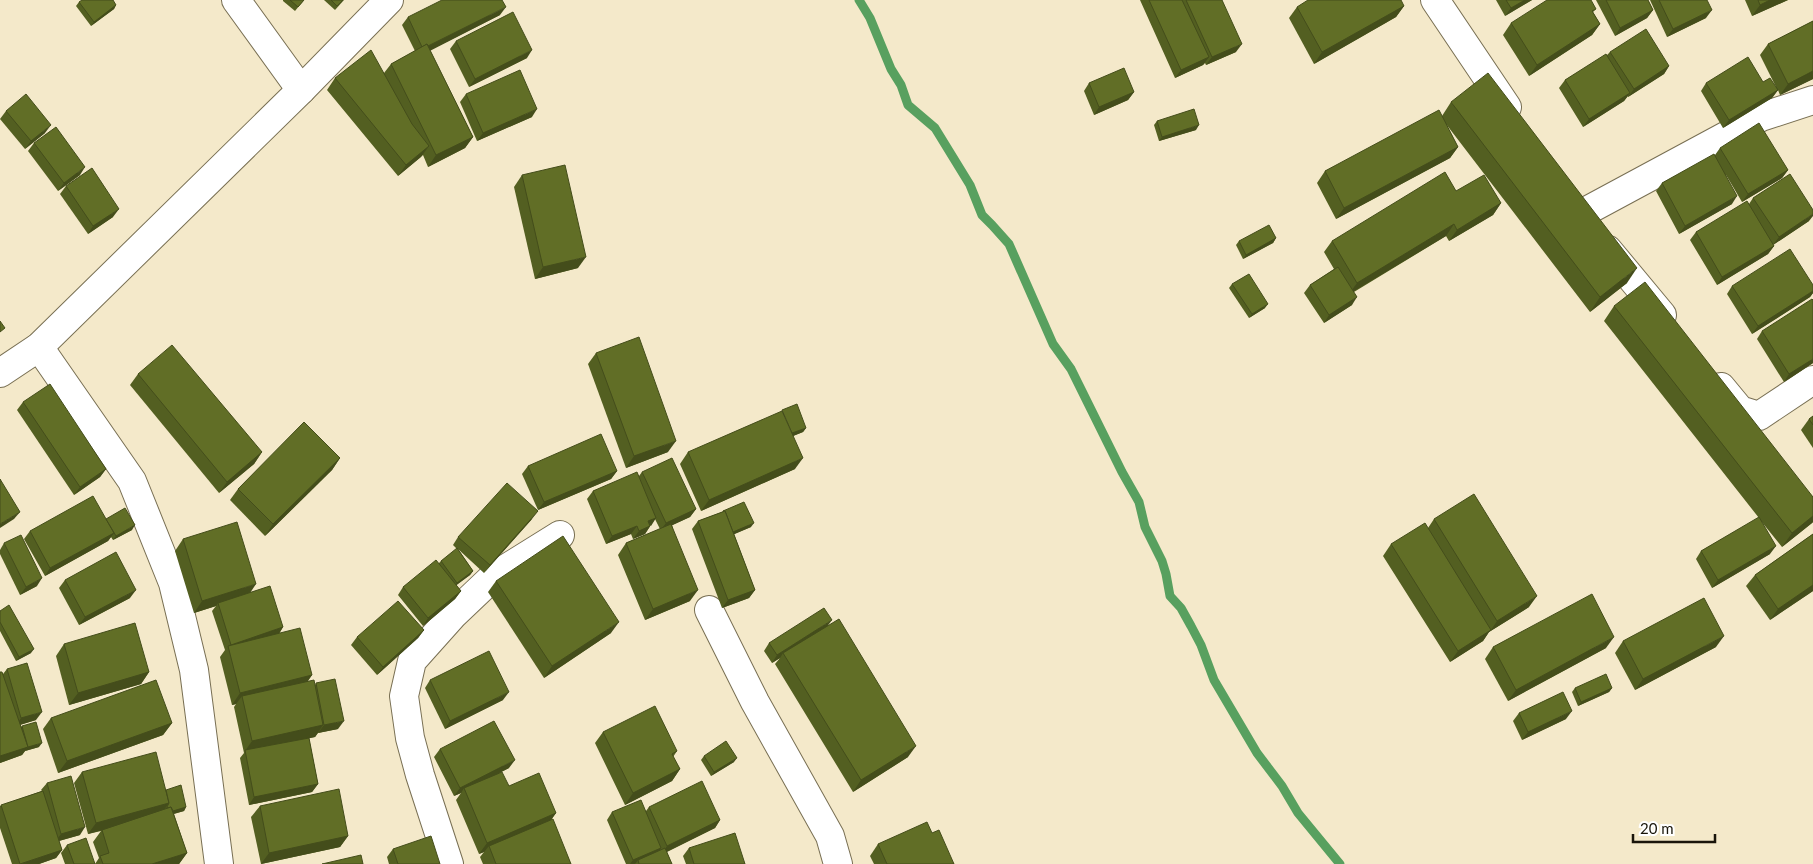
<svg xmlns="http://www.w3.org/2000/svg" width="1813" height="864" viewBox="0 0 1813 864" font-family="Lato,sans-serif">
<rect width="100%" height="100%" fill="#f4e9ca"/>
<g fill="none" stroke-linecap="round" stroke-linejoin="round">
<polyline stroke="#58a05f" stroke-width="9" points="859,0 870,18 891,69 901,85 908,105 935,128 970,185 982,215 992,225 1009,244 1053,344 1071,369 1122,472 1139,502 1145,527 1162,561 1166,574 1170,596 1181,608 1191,626 1201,645 1214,680 1257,753 1282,786 1298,813 1340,864"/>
<defs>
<g id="minor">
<polyline points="236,0 301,90"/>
<polyline points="1435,0 1507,107"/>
<polyline points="1579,215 1761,117 1813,100"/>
<polyline points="1608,250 1662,315"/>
<polyline points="39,347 132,481 173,583 194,670 219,864"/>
<polyline points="0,373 39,347 301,90 389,0"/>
<polyline points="1721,387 1740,410 1759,416 1813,380"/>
<polyline points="709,610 755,702 830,836 838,864"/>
<polyline points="449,864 420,775 410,738 404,696 412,661 454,614 494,576 560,535"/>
</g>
</defs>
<use href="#minor" stroke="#786f53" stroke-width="30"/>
<use href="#minor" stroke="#fff" stroke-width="28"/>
</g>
<g fill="#535f21">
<polygon points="283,0 304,0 295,11 283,1"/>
<polygon points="324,0 344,0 335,10"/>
<polygon points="1140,0 1222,0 1236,52 1206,65 1205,63 1203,65 1175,78"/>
<polygon points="1496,0 1532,0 1505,16"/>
<polygon points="1596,0 1648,0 1653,10 1647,18 1615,36"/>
<polygon points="1650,0 1707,0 1706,18 1667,37"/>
<polygon points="1745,0 1788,0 1752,16"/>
<polygon points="79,2 116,5 114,9 91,26 76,6"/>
<polygon points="1404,6 1396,17 1314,64 1289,18 1297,7"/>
<polygon points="1596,9 1593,12 1600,24 1592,35 1529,76 1503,35 1511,23"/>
<polygon points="500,15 430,50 473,137 465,148 428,167 423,155 398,176 327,90 335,78 384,73 391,64 415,51 402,25 408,17"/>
<polygon points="1813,21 1813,79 1780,95 1778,90 1772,98 1723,128 1701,91 1706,83 1763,82 1776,87 1760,55 1768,44"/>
<polygon points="456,41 527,58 469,87 450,49"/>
<polygon points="1610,52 1669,66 1664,74 1628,97 1628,96 1624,101 1583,127 1559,88 1565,80 1607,55"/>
<polygon points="1089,83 1134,92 1128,100 1094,115 1084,91"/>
<polygon points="466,94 532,117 477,141 460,102"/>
<polygon points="1451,102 1627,283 1590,312 1446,124 1458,147 1450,158 1336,219 1317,183 1325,171 1442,116"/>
<polygon points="6,111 45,133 25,149 0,119"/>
<polygon points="1157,121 1196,130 1159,141 1154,125"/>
<polygon points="34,143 80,175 58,191 28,151"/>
<polygon points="1720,148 1788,170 1782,178 1742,202 1726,175 1732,204 1679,234 1656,191 1662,183 1715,155"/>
<polygon points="522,175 578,268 535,279 514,187"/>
<polygon points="66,186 113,217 88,234 60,194"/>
<polygon points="1456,191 1501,203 1493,215 1449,241 1446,236 1354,292 1352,305 1324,323 1304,293 1310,285 1334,269 1324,252 1332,241"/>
<polygon points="1753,198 1809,221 1773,245 1774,246 1768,254 1717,285 1690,240 1696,232 1749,204"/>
<polygon points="1276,238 1273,243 1243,259 1236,245 1239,241"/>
<polygon points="1232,284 1265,308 1249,318 1229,288"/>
<polygon points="1813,285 1813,293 1810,297 1752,334 1727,294 1732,286"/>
<polygon points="1614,306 1813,497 1813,522 1812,523 1782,547 1761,521 1770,554 1712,588 1696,559 1701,551 1759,518 1604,321"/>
<polygon points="1762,331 1813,363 1784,382 1757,339"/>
<polygon points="596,353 668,452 626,468 588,364"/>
<polygon points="138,374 262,452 254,464 219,493 130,385"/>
<polygon points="23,402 106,469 100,477 74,495 17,410"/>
<polygon points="1813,416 1813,448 1801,430 1809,419"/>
<polygon points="806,428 803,432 793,436 795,469 701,511 680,464 688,452"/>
<polygon points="340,458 332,470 265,536 230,500 238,489"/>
<polygon points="528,466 617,471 611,479 538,510 522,474"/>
<polygon points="642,472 696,509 690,517 672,525 690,601 645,620 618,555 626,543 660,529 655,519 645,534 633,539 631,534 606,544 587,499 593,491 639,476"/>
<polygon points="723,511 751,527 734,534 755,590 749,598 722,608 692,529 698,521 722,512"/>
<polygon points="106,519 132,530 113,540 111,537 108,541 45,576 24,539 30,531"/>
<polygon points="532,519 484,573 458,549 473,571 470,575 456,585 461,591 455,599 423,626 398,595 403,587 438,564 441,561 457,549 453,545 458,537"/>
<polygon points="1434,519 1529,607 1489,632 1483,641 1450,662 1383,556 1391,544 1428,528"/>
<polygon points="1813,534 1813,591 1770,620 1746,586 1755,575"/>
<polygon points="183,539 250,593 283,627 279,634 312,675 308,681 315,685 316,683 338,729 318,733 315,737 309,738 318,784 312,792 249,805 240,758 244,753 234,707 236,704 232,705 220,657 225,650 212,611 216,606 194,613 175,551"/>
<polygon points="4,543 37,586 20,595 0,554 0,550"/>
<polygon points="65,580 130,598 79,625 59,588"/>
<polygon points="496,581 611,633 544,678 488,592"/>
<polygon points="0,611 31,653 16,661 0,631"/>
<polygon points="828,625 908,757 853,792 775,664 780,658 772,663 764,651 769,643"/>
<polygon points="424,630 418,638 377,675 351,645 357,637"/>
<polygon points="1623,641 1716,647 1635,690 1615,653"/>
<polygon points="64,644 149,672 141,684 69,705 56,656"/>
<polygon points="1493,647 1606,648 1508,701 1485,659"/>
<polygon points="7,669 36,720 20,725 21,727 22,726 39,747 25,751 22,755 0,763 0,672 3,674"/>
<polygon points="430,680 503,700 445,729 425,688"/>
<polygon points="1575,688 1612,688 1609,692 1578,706 1572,692"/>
<polygon points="1519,713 1566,719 1522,740 1513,721"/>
<polygon points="51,718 172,723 163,735 58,773 43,729"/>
<polygon points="603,732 677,751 673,757 680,769 672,781 625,805 595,743"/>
<polygon points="440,749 509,768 499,773 509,786 556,813 551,820 571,864 483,864 480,857 484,852 479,854 456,800 461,793 454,796 434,757"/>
<polygon points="704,756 734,762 711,776 701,760"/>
<polygon points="82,772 166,790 186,807 184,811 174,814 187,853 179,864 65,864 61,853 67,845 95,864 99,858 93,842 101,831 88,834 74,783"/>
<polygon points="47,783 80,835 59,841 62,850 56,858 39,864 12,864 0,828 0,806 42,791 41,790"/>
<polygon points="260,806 348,836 340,847 261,864 251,817"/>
<polygon points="649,807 720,820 715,828 667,852 672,864 626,864 607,820 612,812 646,811"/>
<polygon points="932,833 954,864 874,864 870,856 878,844"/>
<polygon points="689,848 745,864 686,864 683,856"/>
<polygon points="393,849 440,864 389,864 387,857"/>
</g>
<g fill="#444d1b">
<polygon points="1525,0 1532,0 1505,16 1511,8"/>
<polygon points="1770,0 1788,0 1752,16 1760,5"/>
<polygon points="116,5 114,9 91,26 94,22"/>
<polygon points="1404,6 1396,17 1314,64 1322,52"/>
<polygon points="506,7 500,15 418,57 423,49"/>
<polygon points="1653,10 1647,18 1615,36 1620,28"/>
<polygon points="1712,10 1706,18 1667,37 1673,29"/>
<polygon points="1600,24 1592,35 1529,76 1537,65"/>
<polygon points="1242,44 1236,52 1206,65 1212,57"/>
<polygon points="532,50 527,58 469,87 475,79"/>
<polygon points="1209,57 1203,65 1175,78 1181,70"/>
<polygon points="1669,66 1664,74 1628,97 1634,89"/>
<polygon points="1813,71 1813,79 1780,95 1788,84"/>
<polygon points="1778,90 1772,98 1723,128 1729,120"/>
<polygon points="1134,92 1128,100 1094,115 1099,107"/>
<polygon points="1630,93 1624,101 1583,127 1589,119"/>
<polygon points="537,109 532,117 477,141 483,133"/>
<polygon points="51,125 45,133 25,149 31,141"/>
<polygon points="1199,125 1196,130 1159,141 1162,137"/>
<polygon points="473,137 465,148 428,167 436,155"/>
<polygon points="429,146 421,157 398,176 406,165"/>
<polygon points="1458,147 1450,158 1336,219 1344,208"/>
<polygon points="85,167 80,175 58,191 64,183"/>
<polygon points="1788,170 1782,178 1742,202 1748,194"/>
<polygon points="1737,196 1732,204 1679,234 1685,226"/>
<polygon points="1501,203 1493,215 1449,241 1457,230"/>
<polygon points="119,209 113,217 88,234 93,226"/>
<polygon points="1813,214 1813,216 1809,221 1773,245 1779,237"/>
<polygon points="1454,224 1446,236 1349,294 1357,283"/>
<polygon points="1276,238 1273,243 1243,259 1246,255"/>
<polygon points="1774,246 1768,254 1717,285 1722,277"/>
<polygon points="586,257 578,268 535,279 543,267"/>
<polygon points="1637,268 1627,283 1590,312 1600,297"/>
<polygon points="1813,291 1813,293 1810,297 1752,334 1758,326"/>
<polygon points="1357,297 1352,305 1324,323 1329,315"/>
<polygon points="1268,304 1265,308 1249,318 1252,314"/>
<polygon points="1813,359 1813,363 1784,382 1789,374"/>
<polygon points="806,428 803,432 788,438 790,434"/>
<polygon points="676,441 668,452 626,468 634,456"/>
<polygon points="262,452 254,464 219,493 227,482"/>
<polygon points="340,458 332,470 265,536 273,524"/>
<polygon points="803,458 795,469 701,511 709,500"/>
<polygon points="106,469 100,477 74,495 80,487"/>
<polygon points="617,471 611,479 538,510 544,502"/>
<polygon points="696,509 690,517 660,531 666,523"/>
<polygon points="538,511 532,519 484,573 490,565"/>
<polygon points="20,512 14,519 0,528 0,524"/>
<polygon points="1813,516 1813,522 1812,523 1782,547 1792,533"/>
<polygon points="656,518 651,526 648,521"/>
<polygon points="754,523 751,527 730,536 732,532"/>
<polygon points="135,525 132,530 113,540 116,536"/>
<polygon points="637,526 631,534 606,544 612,536"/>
<polygon points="650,526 645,534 633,539 639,531"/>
<polygon points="114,533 108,541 45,576 50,568"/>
<polygon points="1776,546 1770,554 1712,588 1718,580"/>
<polygon points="473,571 470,575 454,587 457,583"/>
<polygon points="42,578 37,586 20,595 26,587"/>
<polygon points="256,584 248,596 218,603 216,606 194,613 202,601"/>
<polygon points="1813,585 1813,591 1770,620 1778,609"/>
<polygon points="136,590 130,598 79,625 85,617"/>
<polygon points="698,590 690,601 645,620 653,609"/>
<polygon points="755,590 749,598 722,608 728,600"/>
<polygon points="461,591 455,599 423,626 428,618"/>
<polygon points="1537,596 1529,607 1489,632 1483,641 1450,662 1458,651 1491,630 1497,621"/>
<polygon points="832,620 826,628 783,653 780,658 772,663 777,655"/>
<polygon points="619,622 611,633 544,678 552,666"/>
<polygon points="283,627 278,635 231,645"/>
<polygon points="424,630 418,638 377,675 383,667"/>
<polygon points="1724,636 1716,647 1635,690 1643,679"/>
<polygon points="1614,637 1606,648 1508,701 1516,690"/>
<polygon points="34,649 31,653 16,661 19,657"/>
<polygon points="149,672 141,684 69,705 78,693"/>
<polygon points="312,675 303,687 242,696 236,704 232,705 240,693"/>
<polygon points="1612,688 1609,692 1578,706 1581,702"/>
<polygon points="509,692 503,700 445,729 450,721"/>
<polygon points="1572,711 1566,719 1522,740 1528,732"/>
<polygon points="42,712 36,720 16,726 21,718"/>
<polygon points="344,721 338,729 318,733 324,725"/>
<polygon points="172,723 163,735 58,773 67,761"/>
<polygon points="323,725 315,737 246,752 245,751 252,741"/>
<polygon points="42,743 39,747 25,751 28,747"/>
<polygon points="916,746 908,757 853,792 861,780"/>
<polygon points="28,747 22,755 0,763 0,756"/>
<polygon points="737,758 734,762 711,776 714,772"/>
<polygon points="515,760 509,768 465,791 464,788 461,793 454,796 460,788"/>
<polygon points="680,769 672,781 625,805 633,793"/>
<polygon points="318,784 312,792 249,805 254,797"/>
<polygon points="169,803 161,814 88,834 96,823"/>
<polygon points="186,807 184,811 165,816 168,812"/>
<polygon points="556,813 548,824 489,846 484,852 479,854 487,843"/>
<polygon points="720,820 715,828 662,854 667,846"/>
<polygon points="85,827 80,835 55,842 61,834"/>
<polygon points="348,836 340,847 261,864 269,853"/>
<polygon points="661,848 656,856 638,860 635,864 630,864 633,860"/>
<polygon points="62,850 56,858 39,864 21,864"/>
<polygon points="187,853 179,864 152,864"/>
</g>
<g fill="#616e26" stroke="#444d1b">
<polygon points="82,0 113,0 116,5 94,22 79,2"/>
<polygon points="290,0 304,0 298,7"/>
<polygon points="331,0 343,0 337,6"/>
<polygon points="442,0 502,0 506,7 428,46 427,44 422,47 408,17"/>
<polygon points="1149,0 1182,0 1209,57 1181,70"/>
<polygon points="1186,0 1222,0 1242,44 1212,57"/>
<polygon points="1308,0 1401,0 1404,6 1322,52 1297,7"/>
<polygon points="1506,0 1525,0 1511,8"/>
<polygon points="1547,0 1591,0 1596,9 1592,11 1600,24 1537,65 1511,23"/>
<polygon points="1606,0 1648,0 1653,10 1620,28"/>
<polygon points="1659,0 1707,0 1712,10 1673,29"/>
<polygon points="1758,0 1770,0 1760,5"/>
<polygon points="513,12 532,50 475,79 456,41"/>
<polygon points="1813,21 1813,71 1788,84 1768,44"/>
<polygon points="1646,29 1669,66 1634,89 1610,52"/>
<polygon points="427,44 473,137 436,155 391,64"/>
<polygon points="371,50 412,124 429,146 406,165 335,78"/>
<polygon points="1606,54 1630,93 1589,119 1565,80"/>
<polygon points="1748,57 1763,82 1770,78 1778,90 1729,120 1706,83"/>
<polygon points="1124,68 1134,92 1099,107 1089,83"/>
<polygon points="520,70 537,109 483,133 466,94"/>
<polygon points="1488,73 1637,268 1600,297 1451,102"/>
<polygon points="26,94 51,125 31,141 6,111"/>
<polygon points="1194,109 1199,125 1162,137 1157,121"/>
<polygon points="1439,110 1458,147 1344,208 1325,171"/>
<polygon points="1759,123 1788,170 1748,194 1720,148"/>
<polygon points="56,127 85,167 64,183 34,143"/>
<polygon points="1714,154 1737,196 1685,226 1662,183"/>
<polygon points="565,165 586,257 543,267 522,175"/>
<polygon points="92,168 119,209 93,226 66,186"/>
<polygon points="1445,172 1456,191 1484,175 1501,203 1457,230 1454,224 1357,283 1332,241"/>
<polygon points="1790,174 1813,210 1813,214 1779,237 1753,198"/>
<polygon points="1747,201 1774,246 1722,277 1696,232"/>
<polygon points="1269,225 1276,238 1246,255 1239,241"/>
<polygon points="1790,249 1813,285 1813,291 1758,326 1732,286"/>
<polygon points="1338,267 1357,297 1329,315 1310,285"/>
<polygon points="1249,274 1268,304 1252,314 1232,284"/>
<polygon points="1645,282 1813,497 1813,516 1792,533 1614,306"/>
<polygon points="1812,299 1813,300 1813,359 1789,374 1762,331"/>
<polygon points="0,321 5,328 0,332"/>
<polygon points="639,337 676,441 634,456 596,353"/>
<polygon points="172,345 262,452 227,482 138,374"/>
<polygon points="50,384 106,469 80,487 23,402"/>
<polygon points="797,404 806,428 792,433 782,410"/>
<polygon points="782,411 803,458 709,500 688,452"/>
<polygon points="1813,416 1813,425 1809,419"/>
<polygon points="304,422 340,458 273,524 238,489"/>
<polygon points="601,434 617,471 544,502 528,466"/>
<polygon points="672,458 696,509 666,523 642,472"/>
<polygon points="637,472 656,518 648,521 650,526 639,531 637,526 612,536 593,491"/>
<polygon points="0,479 20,512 0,524"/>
<polygon points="507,483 538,511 490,565 458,537"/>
<polygon points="1474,494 1537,596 1497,621 1434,519"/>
<polygon points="93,496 114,533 50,568 30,531"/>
<polygon points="744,502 754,523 733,532 725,511 723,511"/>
<polygon points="125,508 135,525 116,536 106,519"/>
<polygon points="725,511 755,590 728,600 698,521"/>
<polygon points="1759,517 1776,546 1718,580 1701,551"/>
<polygon points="237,522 256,584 202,601 183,539"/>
<polygon points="1425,523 1491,630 1458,651 1391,544"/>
<polygon points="671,524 698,590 653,609 626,543"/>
<polygon points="1813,534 1813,585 1778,609 1755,575"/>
<polygon points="21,535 42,578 26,587 4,543"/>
<polygon points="563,536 619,622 552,666 496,581"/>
<polygon points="457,548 473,571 457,583 441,561"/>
<polygon points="116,552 136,590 85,617 65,580"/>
<polygon points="436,560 461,591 428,618 403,587"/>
<polygon points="270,586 283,627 231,645 218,603"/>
<polygon points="1592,594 1614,637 1516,690 1493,647"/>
<polygon points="1704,598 1724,636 1643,679 1623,641"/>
<polygon points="398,601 424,630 383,667 357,637"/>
<polygon points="9,605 34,649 19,657 0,622 0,611"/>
<polygon points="824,608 832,620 777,655 769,643"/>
<polygon points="839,619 916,746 861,780 783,653"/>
<polygon points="135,623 149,672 78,693 64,644"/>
<polygon points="300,628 312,675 240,693 228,646"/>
<polygon points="489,651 509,692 450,721 430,680"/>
<polygon points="27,663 42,712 21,718 7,669"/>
<polygon points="0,672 2,672 28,747 0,756"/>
<polygon points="1606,674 1612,688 1581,702 1575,688"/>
<polygon points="335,679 344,721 324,725 316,683"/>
<polygon points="156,680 172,723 67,761 51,718"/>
<polygon points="314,680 323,725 252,741 242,696"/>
<polygon points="1563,692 1572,711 1528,732 1519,713"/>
<polygon points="655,706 677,751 672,754 680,769 633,793 603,732"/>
<polygon points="494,721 515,760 460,788 440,749"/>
<polygon points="36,722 42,743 28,747 22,726"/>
<polygon points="309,738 318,784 254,797 245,750"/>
<polygon points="726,741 737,758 714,772 704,756"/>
<polygon points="156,752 169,803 96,823 82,772"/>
<polygon points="502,772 509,786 539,773 556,813 487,843 464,788"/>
<polygon points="71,776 85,827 61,834 47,783"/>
<polygon points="702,781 720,820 667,846 649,807"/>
<polygon points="181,785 186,807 173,811 171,807 167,808 167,807 169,803 166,790"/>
<polygon points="339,789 348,836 269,853 260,806"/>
<polygon points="43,791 62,850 20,864 1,805"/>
<polygon points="641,800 661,848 633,860 612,812"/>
<polygon points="171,807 187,853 152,864 103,864 100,856 109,853 102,830"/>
<polygon points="553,819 571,864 496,864 489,846"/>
<polygon points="927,822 932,833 939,830 954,864 887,864 878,844"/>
<polygon points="735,833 745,864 694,864 689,848"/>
<polygon points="431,836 440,864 398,864 393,849"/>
<polygon points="86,838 95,864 74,864 67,845"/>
<polygon points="665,848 672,864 639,864 638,860"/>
<polygon points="361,855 363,864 322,864"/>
</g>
<path d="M1633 834v8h82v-8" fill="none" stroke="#19150a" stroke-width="2.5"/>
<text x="1640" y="834" font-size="15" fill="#19150a" stroke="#ffffff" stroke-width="4" paint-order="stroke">20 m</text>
</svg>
